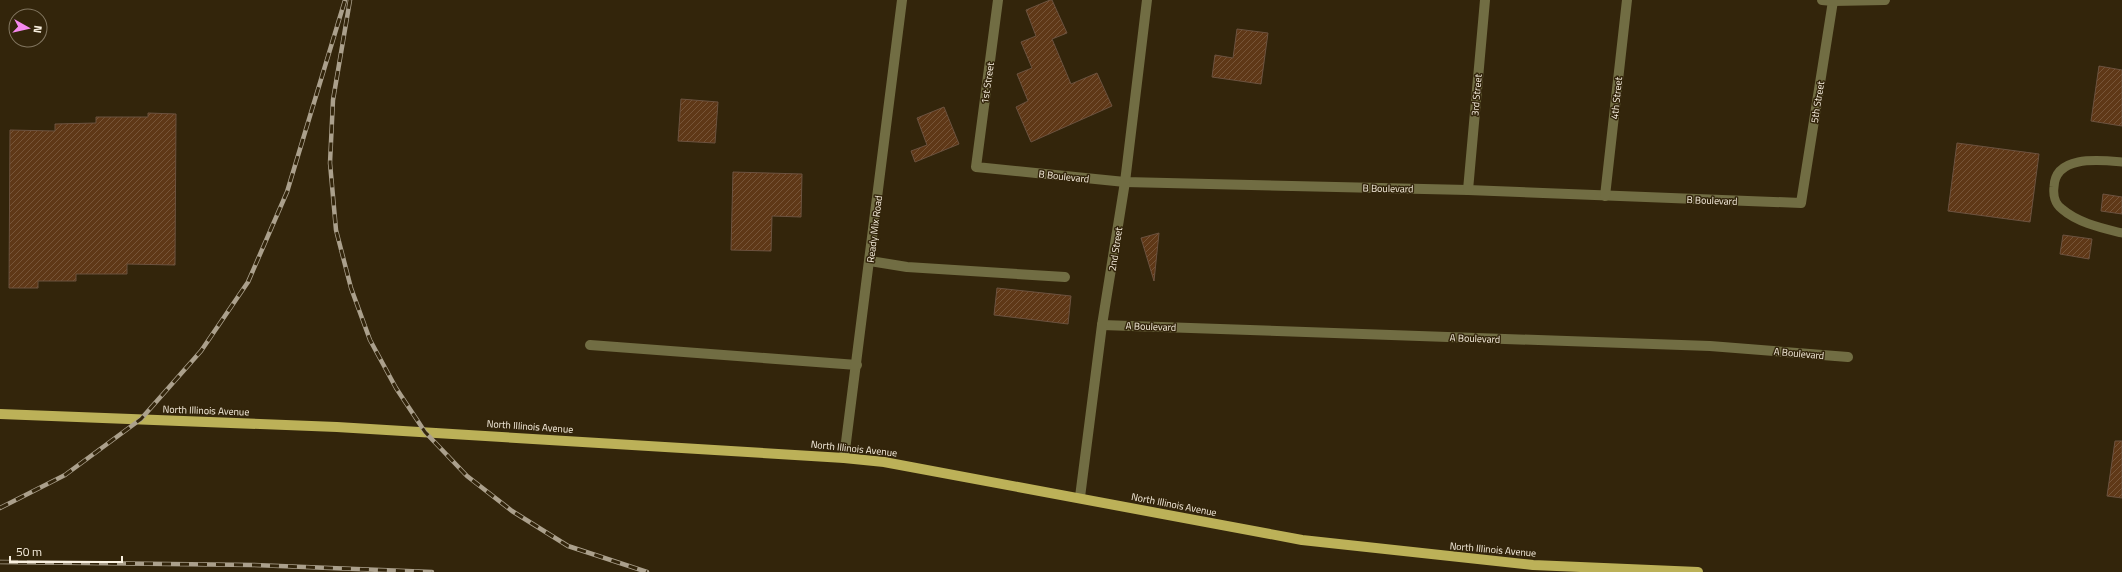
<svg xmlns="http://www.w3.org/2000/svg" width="2122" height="572" viewBox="0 0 2122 572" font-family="'Titillium Web',sans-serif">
<defs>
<pattern id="building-hatch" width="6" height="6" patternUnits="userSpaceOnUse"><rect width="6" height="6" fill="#5f3817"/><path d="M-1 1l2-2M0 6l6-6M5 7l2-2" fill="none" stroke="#775538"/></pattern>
</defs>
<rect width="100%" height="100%" fill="#33250b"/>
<g fill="url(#building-hatch)" stroke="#6c523f">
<polygon points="1050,0 1052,0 1067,33 1052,39 1071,84 1097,73 1112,106 1031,142 1016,107 1028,101 1017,74 1032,68 1021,42 1036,36 1026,10"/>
<polygon points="1237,29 1268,33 1261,84 1212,77 1215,55 1233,58"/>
<polygon points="2099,66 2122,70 2122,126 2091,121"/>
<polygon points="681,99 718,102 715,143 678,141"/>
<polygon points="944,107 959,144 915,162 911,151 927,145 917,118"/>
<polygon points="148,113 176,114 175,265 127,264 127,274 76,274 76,281 38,281 38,288 9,288 10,130 55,131 55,124 96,123 96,117 148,117"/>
<polygon points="1957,143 2039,154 2030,222 1948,211"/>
<polygon points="733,172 802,174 801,217 772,216 771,251 731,250"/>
<polygon points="2103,194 2122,197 2122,214 2101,211"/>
<polygon points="1159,233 1154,281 1141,238"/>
<polygon points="2063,235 2092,239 2089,259 2060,254"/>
<polygon points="997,288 1071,296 1068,324 994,315"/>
<polygon points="2115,441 2122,441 2122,498 2107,496"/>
</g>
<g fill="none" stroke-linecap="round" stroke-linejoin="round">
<path stroke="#716d43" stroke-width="9" d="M2122,162C2099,160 2055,155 2054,187C2053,195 2055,204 2062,209C2078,223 2102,228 2122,233"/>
<g stroke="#716d43" stroke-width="10">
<polyline points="998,0 976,167 1125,182 1468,190 1801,203 1833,1"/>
<polyline points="1822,0 1833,1 1885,0"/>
<polyline points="1468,190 1485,0"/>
<polyline points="1605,196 1627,0"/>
<polyline points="870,261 907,267 1065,277"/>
<polyline points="1102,325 1710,346 1848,357"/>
<polyline points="590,345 857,365"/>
<polyline points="844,458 902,0"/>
<polyline points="1080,497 1102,325 1125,182 1147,0"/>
</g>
<polyline stroke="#bcb158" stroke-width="10" points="0,414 337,427 844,458 884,462 1302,540 1533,565 1698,572"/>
<defs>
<g id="rail">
<polyline points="350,0 333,100 330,163 336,230 351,288 370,340 396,388 425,432 467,476 512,511 568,546 647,572"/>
<polyline points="0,508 65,475 141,419 201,351 248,282 287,192 345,0"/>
<polyline points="0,562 253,565 432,572"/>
</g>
</defs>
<use href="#rail" stroke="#aba08c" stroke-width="4.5"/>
<use href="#rail" stroke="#33250b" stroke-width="3" stroke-dasharray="9" stroke-linecap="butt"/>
</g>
<g text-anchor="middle" stroke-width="3" stroke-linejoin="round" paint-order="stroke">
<g font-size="10" fill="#faf1e1" stroke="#33250b">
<text transform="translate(987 83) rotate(-82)" y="4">1st Street</text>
<text transform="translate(1476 95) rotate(-85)" y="4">3rd Street</text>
<text transform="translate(1616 98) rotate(-84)" y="4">4th Street</text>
<text transform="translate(1817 102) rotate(-81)" y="4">5th Street</text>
<text transform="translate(1064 176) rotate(6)" y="4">B Boulevard</text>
<text transform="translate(1388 188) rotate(1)" y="4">B Boulevard</text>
<text transform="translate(1712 200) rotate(2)" y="4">B Boulevard</text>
<text transform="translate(874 229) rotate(-83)" y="4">Ready Mix Road</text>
<text transform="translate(1115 249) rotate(-81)" y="4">2nd Street</text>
<text transform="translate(1151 326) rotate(2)" y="4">A Boulevard</text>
<text transform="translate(1475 338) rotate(2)" y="4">A Boulevard</text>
<text transform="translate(1799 353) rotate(5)" y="4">A Boulevard</text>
<text transform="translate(206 410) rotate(2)" y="4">North Illinois Avenue</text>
<text transform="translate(530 426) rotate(4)" y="4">North Illinois Avenue</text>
<text transform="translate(854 448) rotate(6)" y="4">North Illinois Avenue</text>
<text transform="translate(1174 504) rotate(11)" y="4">North Illinois Avenue</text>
<text transform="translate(1493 549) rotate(5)" y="4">North Illinois Avenue</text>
</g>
</g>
<g transform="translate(28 28) rotate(98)"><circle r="19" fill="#33250b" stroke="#837761"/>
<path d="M0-3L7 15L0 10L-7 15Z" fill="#f589ef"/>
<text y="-6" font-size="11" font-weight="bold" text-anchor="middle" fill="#faf1e1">N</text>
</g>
<path d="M10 556v6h112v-6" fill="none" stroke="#faf1e1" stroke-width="2"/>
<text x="16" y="556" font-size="12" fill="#faf1e1" stroke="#33250b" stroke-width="3" paint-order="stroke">50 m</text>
</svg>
